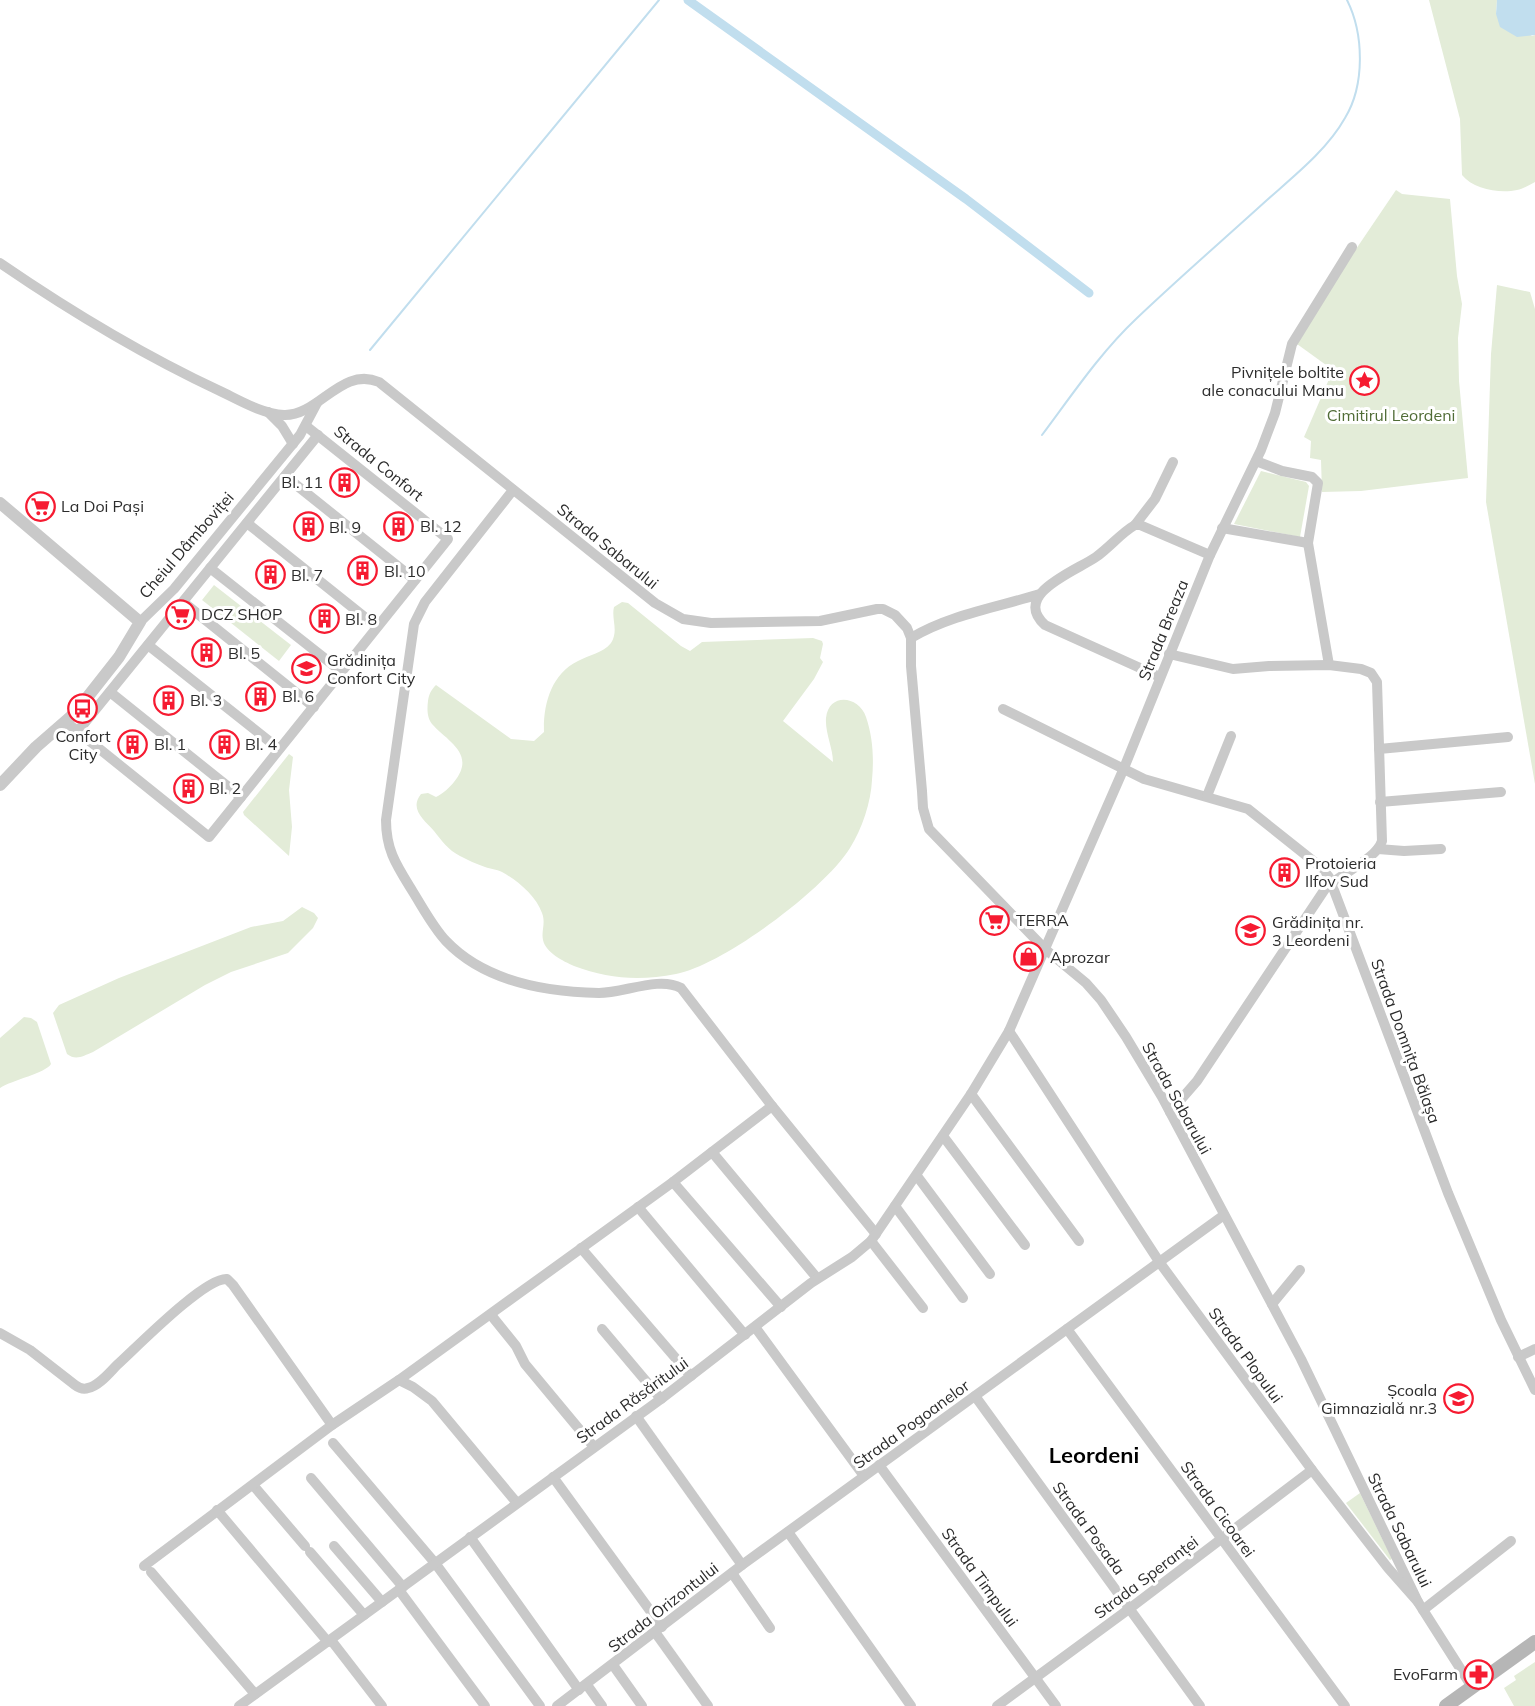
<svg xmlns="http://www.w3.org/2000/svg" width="1535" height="1706" viewBox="0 0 1535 1706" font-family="Mulish,sans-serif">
<rect width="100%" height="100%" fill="#fff"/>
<g fill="#e3ecd8">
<path d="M1429,0H1497L1496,14L1532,36L1535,35V182C1529,185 1523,189 1517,190C1500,194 1473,189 1462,175L1460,119Z"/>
<polygon points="1396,190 1402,194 1450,199 1457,276 1462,304 1458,338 1459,381 1468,478 1361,491 1322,492 1321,460 1310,458 1311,441 1304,437 1333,370 1297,344 1350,258"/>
<polygon points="1497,285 1530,292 1535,309 1535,784 1486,502 1491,354"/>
<polygon points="1261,471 1306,482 1309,486 1300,537 1234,524"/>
<polygon points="214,585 291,645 279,661 202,600"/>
<path d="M622,602L628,603L681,646L690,651L702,642L813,638L822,641L823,644L820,658L823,662L814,679L783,721L833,762C833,748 825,733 826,718C829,692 859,696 866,717C873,738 874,758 872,780C871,802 862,829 850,848C825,889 723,965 676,974C640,981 608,979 574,966C563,961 546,953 543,940C541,931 546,923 542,913C536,896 518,881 502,872C496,869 491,869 485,867C476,864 468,860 460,856C448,850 442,841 434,831C424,820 409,809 421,794L428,793L436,797C444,793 449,788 454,782C477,754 447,741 432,724C427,718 427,709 428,701C429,694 431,690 436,685L511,739L534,741L544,732C543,705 551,674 578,661C589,655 603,653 611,643C619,630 611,619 614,607Z"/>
<polygon points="289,754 293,757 289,790 292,827 289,856 244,815 243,812"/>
<path d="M302,907L314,913L318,918L313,928L288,953L231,972L205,985L93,1052C83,1056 76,1061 67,1054L53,1013L59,1005L119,978L251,927L283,921Z"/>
<path d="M24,1017L31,1018L37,1022L51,1064C46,1073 12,1080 0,1088V1038Z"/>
<polygon points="1360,1493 1392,1559 1390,1560 1346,1503"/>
<polygon points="1535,1662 1535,1706 1514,1706 1504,1688 1516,1680 1514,1676"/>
</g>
<polygon fill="#c1deee" points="1497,0 1535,0 1535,35 1517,37 1500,27 1496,14"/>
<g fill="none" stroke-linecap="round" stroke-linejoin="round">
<g stroke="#c1deee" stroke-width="2">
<polyline points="370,350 659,0"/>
<path d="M1042,435C1072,395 1100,353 1136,319C1179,278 1223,240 1267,200C1294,176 1327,150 1345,118C1365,85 1364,34 1347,0"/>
</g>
<polyline stroke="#c1deee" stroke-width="9" points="688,0 966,199 1089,293"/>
<g stroke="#c9c9c9" stroke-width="10">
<path d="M0,263C70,311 143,355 220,391C239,400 262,414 284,415C319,416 341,366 379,382L655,603L683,619L711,623L820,621L877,609H883L895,615L907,628L911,638V666L922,791L923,808L929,829L1045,949L1086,983L1101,1000L1126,1037L1162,1097L1301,1359L1418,1602"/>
<polyline points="268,412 282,426 293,444"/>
<polyline points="1256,461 1282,471 1312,477 1318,483 1308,543 1329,665"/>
<polyline points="285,476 415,580"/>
<path d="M513,490L425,602L414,624L386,820C386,851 397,866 413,892C423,908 433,927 446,941C485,982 546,992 599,993C624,993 659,976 681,988L772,1106L876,1234"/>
<polyline points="247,523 377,627"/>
<polyline points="1135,525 1155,499 1173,462"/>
<polyline points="1222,528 1308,543"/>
<polyline points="210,568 342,672"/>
<polyline points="183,602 314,707"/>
<polyline points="140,622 174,589 300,435 317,403"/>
<path d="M911,638C949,615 998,607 1040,594"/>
<polyline points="148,645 279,749"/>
<path d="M1169,654L1233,669L1269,666L1329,665L1361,669L1371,673L1377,682L1382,841C1376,860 1339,874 1325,889L1197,1081L1170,1112"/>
<path d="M1160,677L1045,625C1011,594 1076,571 1096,557C1110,547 1121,533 1135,525H1140L1210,555"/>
<polyline points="110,692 241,797"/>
<polyline points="1003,709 1144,779 1248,809 1322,868 1329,877 1448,1193 1501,1320 1535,1390"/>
<polyline points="66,722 209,837 448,539 306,426"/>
<polyline points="78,731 318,435"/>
<polyline points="1379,749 1508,737"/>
<polyline points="1207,796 1231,736"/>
<polyline points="1380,802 1501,792"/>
<polyline points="1378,849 1404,851 1441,849"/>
<polyline points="1009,1031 1160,1263 1312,1470 1388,1568 1418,1602 1472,1687"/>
<polyline points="971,1094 1079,1241"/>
<polyline points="943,1136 1025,1245"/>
<polyline points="712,1152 817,1278"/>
<polyline points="917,1176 990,1274"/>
<polyline points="673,1182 781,1307"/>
<polyline points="895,1206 963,1298"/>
<polyline points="638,1207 745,1335"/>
<polyline points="871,1241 923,1308"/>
<polyline points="581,1248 691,1376"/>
<polyline points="1272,1304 1300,1270"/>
<polyline points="491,1315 516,1346 525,1364 594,1447"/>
<polyline points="755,1327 864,1476"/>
<polyline points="602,1329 661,1399"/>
<polyline points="1067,1329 1345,1706"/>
<path d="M0,1333L30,1350L75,1385C79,1388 83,1390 88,1388C99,1386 110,1372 117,1365C136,1348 205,1277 227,1279L233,1285L332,1425"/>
<polyline points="1518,1357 1535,1349"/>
<polyline points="399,1380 413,1387 432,1401 517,1503"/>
<polyline points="975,1396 1200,1706"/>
<polyline points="636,1416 742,1565"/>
<polyline points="333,1443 435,1563 540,1706"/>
<polyline points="879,1465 1056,1706"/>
<polyline points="553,1477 662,1627"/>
<polyline points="311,1478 403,1587"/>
<polyline points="253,1485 305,1546"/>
<polyline points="217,1510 328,1642"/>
<polyline points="788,1532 911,1706"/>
<polyline points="470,1537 579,1690"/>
<polyline points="334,1546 382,1602"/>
<polyline points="310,1552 364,1615"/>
<polyline points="144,1566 332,1425 399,1380 673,1182 772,1106"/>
<polyline points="151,1572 255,1694"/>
<polyline points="732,1573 770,1628"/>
<polyline points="399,1590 485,1706"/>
<polyline points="1423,1610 1511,1541"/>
<polyline points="655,1632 708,1706"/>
<polyline points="331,1640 382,1706"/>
<polyline points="613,1665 642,1706"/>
<polyline points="587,1685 602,1706"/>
<polyline points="239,1706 661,1399 811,1283 852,1257 871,1241 971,1094 1009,1031 1124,768 1210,555 1261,450 1275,413 1292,344 1352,247"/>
<polyline points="557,1706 742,1565 1224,1215"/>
<polyline points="997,1706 1129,1609 1312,1470"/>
</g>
<polyline stroke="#c9c9c9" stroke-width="12" points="0,503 140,622 119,657 75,713 36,747 0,785"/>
<polyline stroke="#b6b6b6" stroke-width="14" points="1446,1706 1535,1642"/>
</g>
<defs>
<symbol id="sight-ring" viewBox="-11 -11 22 22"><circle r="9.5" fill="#fff" stroke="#f61b31" stroke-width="1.5"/><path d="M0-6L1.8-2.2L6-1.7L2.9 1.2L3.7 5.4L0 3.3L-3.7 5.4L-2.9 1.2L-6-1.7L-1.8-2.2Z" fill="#f61b31"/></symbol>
<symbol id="building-ring" viewBox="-11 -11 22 22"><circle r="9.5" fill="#fff" stroke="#f61b31" stroke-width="1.5"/><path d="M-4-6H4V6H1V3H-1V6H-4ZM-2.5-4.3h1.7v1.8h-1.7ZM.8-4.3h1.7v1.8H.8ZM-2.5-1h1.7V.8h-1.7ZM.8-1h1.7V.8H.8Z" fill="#f61b31"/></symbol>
<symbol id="supermarket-ring" viewBox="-11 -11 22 22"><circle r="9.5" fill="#fff" stroke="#f61b31" stroke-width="1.5"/><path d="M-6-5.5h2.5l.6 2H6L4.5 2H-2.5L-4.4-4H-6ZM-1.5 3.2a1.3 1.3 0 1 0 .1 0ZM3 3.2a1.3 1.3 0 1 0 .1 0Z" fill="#f61b31"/></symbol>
<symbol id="school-ring" viewBox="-11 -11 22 22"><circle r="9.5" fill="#fff" stroke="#f61b31" stroke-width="1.5"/><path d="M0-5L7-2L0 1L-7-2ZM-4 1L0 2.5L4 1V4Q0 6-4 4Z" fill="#f61b31"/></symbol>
<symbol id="bus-ring" viewBox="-11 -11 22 22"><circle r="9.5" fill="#fff" stroke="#f61b31" stroke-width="1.5"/><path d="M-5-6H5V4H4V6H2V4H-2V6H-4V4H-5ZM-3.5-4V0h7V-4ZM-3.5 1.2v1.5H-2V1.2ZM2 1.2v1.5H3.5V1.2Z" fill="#f61b31"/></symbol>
<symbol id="shop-ring" viewBox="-11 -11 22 22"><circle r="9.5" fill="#fff" stroke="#f61b31" stroke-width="1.5"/><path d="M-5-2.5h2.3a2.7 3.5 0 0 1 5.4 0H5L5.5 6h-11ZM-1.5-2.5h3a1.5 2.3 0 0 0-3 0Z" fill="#f61b31"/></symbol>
<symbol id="pharmacy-ring" viewBox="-11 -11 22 22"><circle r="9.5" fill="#fff" stroke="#f61b31" stroke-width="1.5"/><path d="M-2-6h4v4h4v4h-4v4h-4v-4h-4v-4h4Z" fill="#f61b31"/></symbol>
</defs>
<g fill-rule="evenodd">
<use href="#sight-ring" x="1348" y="364" width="33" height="33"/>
<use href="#building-ring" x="328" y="466" width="33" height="33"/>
<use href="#supermarket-ring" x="24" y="490" width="33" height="33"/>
<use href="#building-ring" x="382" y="510" width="33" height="33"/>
<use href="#building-ring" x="292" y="510" width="33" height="33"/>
<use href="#building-ring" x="346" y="554" width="33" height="33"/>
<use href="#building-ring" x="254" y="558" width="33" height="33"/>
<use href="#supermarket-ring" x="164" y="598" width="33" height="33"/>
<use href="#building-ring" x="308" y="602" width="33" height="33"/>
<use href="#building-ring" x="190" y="636" width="33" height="33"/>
<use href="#school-ring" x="290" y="652" width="33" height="33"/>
<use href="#building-ring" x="244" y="680" width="33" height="33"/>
<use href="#building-ring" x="152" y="684" width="33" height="33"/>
<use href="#bus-ring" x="66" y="692" width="33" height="33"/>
<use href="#building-ring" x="116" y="728" width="33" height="33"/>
<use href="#building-ring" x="208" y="728" width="33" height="33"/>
<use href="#building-ring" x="172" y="772" width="33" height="33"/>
<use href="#building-ring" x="1268" y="856" width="33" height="33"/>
<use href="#supermarket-ring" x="978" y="904" width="33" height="33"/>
<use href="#school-ring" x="1234" y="914" width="33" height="33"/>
<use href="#shop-ring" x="1012" y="940" width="33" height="33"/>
<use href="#school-ring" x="1442" y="1382" width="33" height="33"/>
<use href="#pharmacy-ring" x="1462" y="1658" width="33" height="33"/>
</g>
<g text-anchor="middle" stroke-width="6" stroke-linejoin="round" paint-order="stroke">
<g font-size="16" fill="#2c2c2c" stroke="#fff" text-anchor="start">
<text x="1344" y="378" text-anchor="end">Pivnițele boltite<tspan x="1344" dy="18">ale conacului Manu</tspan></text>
<text x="323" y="488" text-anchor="end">Bl. 11</text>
<text x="61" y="512">La Doi Pași</text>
<text x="420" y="532">Bl. 12</text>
<text x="329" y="533">Bl. 9</text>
<text x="384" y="577">Bl. 10</text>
<text x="291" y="581">Bl. 7</text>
<text x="201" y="620">DCZ SHOP</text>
<text x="345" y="625">Bl. 8</text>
<text x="228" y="659">Bl. 5</text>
<text x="327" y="666">Grădinița<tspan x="327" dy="18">Confort City</tspan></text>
<text x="282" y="702">Bl. 6</text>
<text x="190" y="706">Bl. 3</text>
<text x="83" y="742" text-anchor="middle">Confort<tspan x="83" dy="18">City</tspan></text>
<text x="154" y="750">Bl. 1</text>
<text x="245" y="750">Bl. 4</text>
<text x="209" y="794">Bl. 2</text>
<text x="1305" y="869">Protoieria<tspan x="1305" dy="18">Ilfov Sud</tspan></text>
<text x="1016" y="926">TERRA</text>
<text x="1272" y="928">Grădinița nr.<tspan x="1272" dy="18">3 Leordeni</tspan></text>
<text x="1050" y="963">Aprozar</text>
<text x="1437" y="1396" text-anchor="end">Școala<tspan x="1437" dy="18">Gimnazială nr.3</tspan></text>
<text x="1458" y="1680" text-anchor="end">EvoFarm</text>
</g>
<g font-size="16" fill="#506c36" stroke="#fff">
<text x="1391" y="421">Cimitirul Leordeni</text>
</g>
<g font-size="16" fill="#2c2c2c" stroke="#fff">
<text transform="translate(379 463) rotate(39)" y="6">Strada Confort</text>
<text transform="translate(186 545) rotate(-49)" y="6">Cheiul Dâmboviței</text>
<text transform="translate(608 546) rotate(39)" y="6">Strada Sabarului</text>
<text transform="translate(1163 630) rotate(-68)" y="6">Strada Breaza</text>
<text transform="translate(1406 1041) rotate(70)" y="6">Strada Domnița Bălașa</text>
<text transform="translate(1177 1098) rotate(61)" y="6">Strada Sabarului</text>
<text transform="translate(1246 1355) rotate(54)" y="6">Strada Plopului</text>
<text transform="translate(632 1400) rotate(-36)" y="6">Strada Răsăritului</text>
<text transform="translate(911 1424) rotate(-36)" y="6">Strada Pogoanelor</text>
<text transform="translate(1218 1509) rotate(54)" y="6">Strada Cicoarei</text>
<text transform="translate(1089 1528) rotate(54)" y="6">Strada Posada</text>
<text transform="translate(1400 1530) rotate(64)" y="6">Strada Sabarului</text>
<text transform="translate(980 1577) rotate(54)" y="6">Strada Timpului</text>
<text transform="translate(1146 1577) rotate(-37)" y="6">Strada Speranței</text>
<text transform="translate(663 1607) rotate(-38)" y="6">Strada Orizontului</text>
</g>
<g font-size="22" font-weight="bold" fill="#000" stroke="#fff">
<text x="1094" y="1463">Leordeni</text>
</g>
</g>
</svg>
